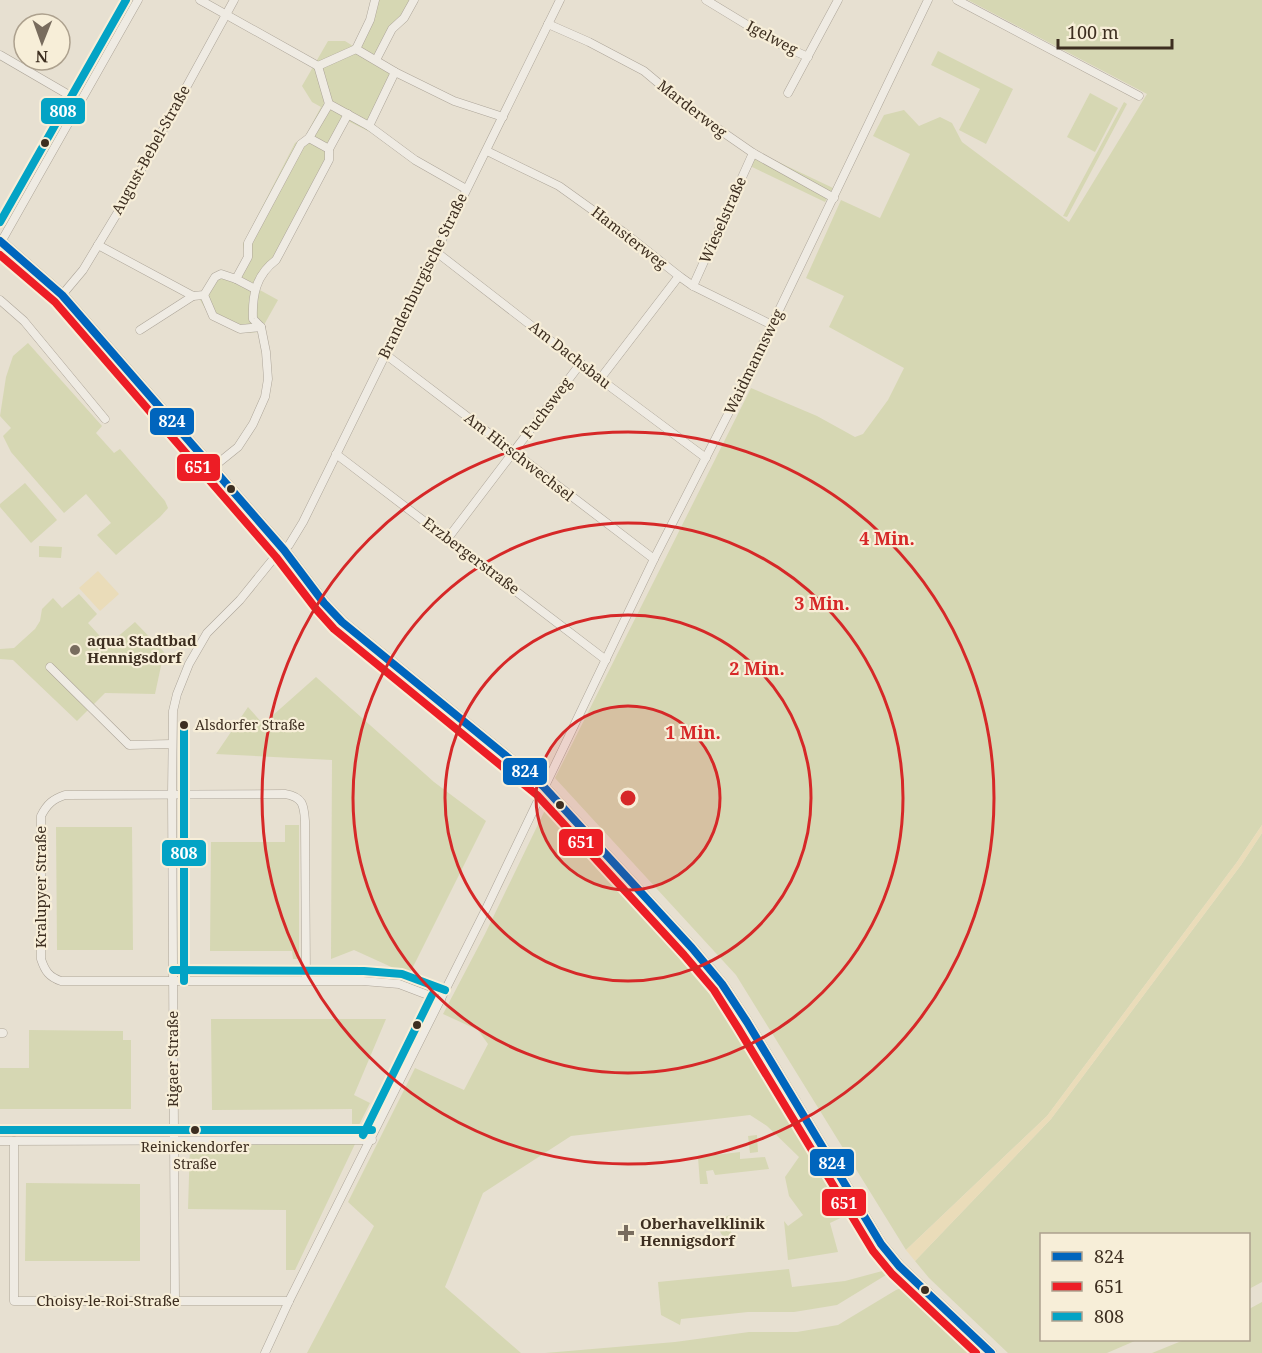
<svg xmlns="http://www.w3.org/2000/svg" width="1262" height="1353" viewBox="0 0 1262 1353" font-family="'Noto Serif',serif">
<rect width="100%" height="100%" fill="#e7e0d1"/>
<g fill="#d6d7b3">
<polygon points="372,0 418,0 406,22 395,31 380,60 400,71 370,132 348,121 331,151 331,163 279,263 268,269 258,289 278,300 260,332 239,333 211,319 199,298 213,275 222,270 234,276 245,257 243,244 295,143 305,137 321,107 312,102 302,86 328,41 345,41 353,46 369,16"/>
<polygon points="968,0 1262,0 1262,825 1237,862 1047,1116 906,1250 736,975 555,778 751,388 817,416 855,437 863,434 888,400 904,368 829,327 844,296 806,278 841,200 880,218 910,154 873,136 884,115 904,110 919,126 940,117 952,123 962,142 1069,222 1147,94"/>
<polygon points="938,51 1013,89 986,144 959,130 980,89 931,65"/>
<polygon points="1090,93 1118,108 1095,152 1067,137"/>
<polygon points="1124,102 1127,104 1067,217 1063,216"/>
<polygon points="751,149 833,188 825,202 744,163"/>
<polygon points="28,343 102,426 96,433 114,453 120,449 165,501 168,508 160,517 116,555 97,535 111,523 86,494 64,513 11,452 3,436 11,428 0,416 6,377 13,356"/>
<polygon points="25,483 57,520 31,543 0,507 0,504"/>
<polygon points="39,546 62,547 61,558 39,557"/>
<polygon points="79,594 97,614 88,623 108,645 135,622 164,652 155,694 105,693 77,721 13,660 0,659 0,649 14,648 35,629 40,621 42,609 53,598 62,608"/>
<polygon points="316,677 434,782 486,821 409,975 354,950 331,959 332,760 216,754 248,707 263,724"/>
<polygon points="545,810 711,991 851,1213 830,1223 838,1252 788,1260 784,1221 788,1226 803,1215 789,1196 785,1177 799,1157 767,1126 750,1115 571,1136 483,1193 445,1287 521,1353 307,1353 374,1226 348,1202 415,1068 464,1090 488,1044 478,1030 443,1014 485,934"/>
<polygon points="285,825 299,825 299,959 293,959 292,951 210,951 211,842 285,842"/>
<polygon points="56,827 132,827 133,950 57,950"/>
<polygon points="1262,833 1262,1282 1249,1289 1248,1234 1042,1234 1042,1340 1137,1340 1107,1353 1008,1353 929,1278 915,1261 1051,1119 1241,865"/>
<polygon points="211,1019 386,1019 354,1095 370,1103 359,1125 352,1125 352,1109 212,1110"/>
<polygon points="29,1030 123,1031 123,1040 131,1040 131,1109 0,1109 0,1068 29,1068"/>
<polygon points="757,1135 758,1152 750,1153 748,1136"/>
<polygon points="190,1144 355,1144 295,1270 286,1270 286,1210 188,1209"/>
<polygon points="740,1152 740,1159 765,1157 769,1169 715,1175 713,1170 706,1171 708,1184 700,1184 698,1157"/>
<polygon points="26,1183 140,1184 140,1261 25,1261"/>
<path d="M730,1215L728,1224L734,1239C723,1238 720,1236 719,1225H713L720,1219Z"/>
<polygon points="789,1269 792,1287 845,1281 886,1270 886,1275 837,1305 794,1312 748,1312 681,1319 680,1325 661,1315 658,1282"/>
<polygon points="904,1287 981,1353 545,1353 675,1342 749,1332 797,1332 838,1325 896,1290"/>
<polygon points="1262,1302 1262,1353 1152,1353 1184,1340 1248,1340 1249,1309"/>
</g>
<g fill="#eadcb9">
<polygon points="98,571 119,594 100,611 79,588"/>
<polygon points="1262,825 1262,833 1241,865 1051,1119 915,1261 906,1250 1047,1116 1237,862"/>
</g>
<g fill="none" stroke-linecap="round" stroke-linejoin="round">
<defs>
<g id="minor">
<polyline points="200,0 318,66"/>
<polyline points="706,0 775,42 808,57"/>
<polyline points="957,0 1139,96"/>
<polyline points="548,24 589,42 644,71 688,108 753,153 834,198"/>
<polyline points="356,49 370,20 375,0"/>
<polyline points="0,55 81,102"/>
<polyline points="376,60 392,29 404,18 414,0"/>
<polyline points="318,66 356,49 395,72 454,101 503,117"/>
<polyline points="318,66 329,104 369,126 415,160 466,189"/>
<polyline points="788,93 838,0"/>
<polyline points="369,126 395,72"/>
<polyline points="309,138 329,149"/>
<polyline points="487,151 559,186 626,234 679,276 693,286 772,325"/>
<polyline points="1,242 138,0"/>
<polyline points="98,245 193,296 204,295 215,277 221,274 236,279 248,257 248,243 301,144 309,138 329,104"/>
<polyline points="435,251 600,379 706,458"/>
<polyline points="236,279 255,289"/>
<polyline points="693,286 753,153"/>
<polyline points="62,295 83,270 118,212 234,0"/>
<polyline points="204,295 213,316 240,329 261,327"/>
<polyline points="0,300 24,321 105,419"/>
<polyline points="140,330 193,296"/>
<polyline points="385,354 654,559"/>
<polyline points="600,379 679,276"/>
<polyline points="336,454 606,660"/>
<path d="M212,468L238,447L253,424L265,397L268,379L266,352L261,327L253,319C252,295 256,275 276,260L329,160V149L348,114"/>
<polyline points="448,538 581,363"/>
<polyline points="50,667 129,745 172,744"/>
<path d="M306,980L305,821C304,805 303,797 285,794L65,795C53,799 47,804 41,816V959C45,971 49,977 61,981H363L399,984L441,1000"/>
<polyline points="0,1033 3,1033"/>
<polyline points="0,1141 372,1140"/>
<polyline points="14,1141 14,1301 289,1301"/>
<polyline points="175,1302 172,795 173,711 177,694 189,664 207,633 240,600 274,558 289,545 303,522 560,0"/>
<polyline points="265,1353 289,1301 486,909 654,559 745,381 928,0"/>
</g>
<polyline id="secondary" points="0,241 62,295 284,550 324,603 342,622 544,787 692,948 722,984 747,1022 881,1244 899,1266 991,1353"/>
</defs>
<use href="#minor" stroke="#ada599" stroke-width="9"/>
<use href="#secondary" stroke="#9c958a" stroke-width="12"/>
<use href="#minor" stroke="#efebe3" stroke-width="8"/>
<use href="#secondary" stroke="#efebe3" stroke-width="10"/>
<defs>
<polyline id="bus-1" points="0,241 62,295 284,550 324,603 342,622 544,787 692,948 722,984 747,1022 881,1244 899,1266 991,1353"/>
<polyline id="bus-2" points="0,255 55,302 276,557 316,609 334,629 537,795 684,955 714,990 738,1028 873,1251 892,1274 976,1353"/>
<g id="bus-3">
<polyline points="0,222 126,0"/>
<polyline points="184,725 184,981"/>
<polyline points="173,970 364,971 402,974 445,990"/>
<polyline points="0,1130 372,1130"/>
<polyline points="363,1135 432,995"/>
</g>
</defs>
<use href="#bus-1" stroke="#f7eed8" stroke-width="12"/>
<use href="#bus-2" stroke="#f7eed8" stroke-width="12"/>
<use href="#bus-3" stroke="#f7eed8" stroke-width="12"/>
<use href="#bus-1" stroke="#0065bd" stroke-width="8"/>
<use href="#bus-2" stroke="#ed1d25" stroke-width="8"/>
<use href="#bus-3" stroke="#03a3c5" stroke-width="8"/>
</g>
<circle cx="628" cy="798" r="92" fill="#d62828" fill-opacity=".12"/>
<g fill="none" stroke="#d62828" stroke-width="3">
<circle cx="628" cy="798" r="92"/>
<circle cx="628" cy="798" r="183"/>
<circle cx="628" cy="798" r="275"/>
<circle cx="628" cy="798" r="366"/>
</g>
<g fill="#3d2e20" stroke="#f7eed8" stroke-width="2">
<circle cx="45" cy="143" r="5"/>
<circle cx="231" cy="489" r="5"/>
<circle cx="184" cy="725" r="5"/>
<circle cx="560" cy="805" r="5"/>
<circle cx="417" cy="1025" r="5"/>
<circle cx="195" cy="1130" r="5"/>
<circle cx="925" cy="1290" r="5"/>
</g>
<g fill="#786c5e" stroke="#f7eed8" stroke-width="2">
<circle cx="75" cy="650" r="6"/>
<path d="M623 1224h6v6h6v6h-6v6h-6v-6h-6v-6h6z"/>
</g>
<g text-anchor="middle" stroke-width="4.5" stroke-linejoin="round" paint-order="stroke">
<g font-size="14" fill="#3d2e20" stroke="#f7eed8" text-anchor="start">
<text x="195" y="730">Alsdorfer Straße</text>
<text x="195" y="1152" text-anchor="middle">Reinickendorfer<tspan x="195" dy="17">Straße</tspan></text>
</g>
<g font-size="15" fill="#3d2e20" stroke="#f7eed8">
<text transform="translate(772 38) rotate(28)" y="5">Igelweg</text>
<text transform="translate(692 109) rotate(38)" y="5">Marderweg</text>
<text transform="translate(151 150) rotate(-61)" y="5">August-Bebel-Straße</text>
<text transform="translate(723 220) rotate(-66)" y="5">Wieselstraße</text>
<text transform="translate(629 238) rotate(38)" y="5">Hamsterweg</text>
<text transform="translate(423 276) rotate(-64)" y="5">Brandenburgische Straße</text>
<text transform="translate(570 355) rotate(38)" y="5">Am Dachsbau</text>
<text transform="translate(754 362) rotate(-64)" y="5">Waidmannsweg</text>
<text transform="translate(547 408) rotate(-53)" y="5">Fuchsweg</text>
<text transform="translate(519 457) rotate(38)" y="5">Am Hirschwechsel</text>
<text transform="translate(471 556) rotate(37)" y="5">Erzbergerstraße</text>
<text transform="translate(41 887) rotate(-90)" y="5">Kralupyer Straße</text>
<text transform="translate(173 1059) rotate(-90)" y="5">Rigaer Straße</text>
<text x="108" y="1306">Choisy-le-Roi-Straße</text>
</g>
<g font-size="15" font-weight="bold" fill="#3d2e20" stroke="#f7eed8" text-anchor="start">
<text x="87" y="646">aqua Stadtbad<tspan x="87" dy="17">Hennigsdorf</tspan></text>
<text x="640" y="1229">Oberhavelklinik<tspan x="640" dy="17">Hennigsdorf</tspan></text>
</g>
</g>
<circle cx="628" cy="798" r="9" fill="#d62828" stroke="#f7eed8" stroke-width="3"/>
<g font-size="18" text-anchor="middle" font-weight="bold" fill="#d62828" stroke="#f7eed8" stroke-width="4.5" stroke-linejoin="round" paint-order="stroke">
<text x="887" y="545">4 Min.</text>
<text x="822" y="610">3 Min.</text>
<text x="757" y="675">2 Min.</text>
<text x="693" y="739">1 Min.</text>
</g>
<g stroke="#f7eed8" stroke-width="2">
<rect x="40" y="97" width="46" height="28" rx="6" fill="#03a3c5"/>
<rect x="149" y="407" width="46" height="29" rx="6" fill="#0065bd"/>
<rect x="176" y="453" width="45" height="29" rx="6" fill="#ed1d25"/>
<rect x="502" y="757" width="46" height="29" rx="6" fill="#0065bd"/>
<rect x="558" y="828" width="46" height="29" rx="6" fill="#ed1d25"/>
<rect x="161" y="839" width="46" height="28" rx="6" fill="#03a3c5"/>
<rect x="809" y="1148" width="46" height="29" rx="6" fill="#0065bd"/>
<rect x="821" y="1188" width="46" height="29" rx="6" fill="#ed1d25"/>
</g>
<g font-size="16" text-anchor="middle" font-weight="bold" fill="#fff">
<text x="63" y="117">808</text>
<text x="172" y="427">824</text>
<text x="198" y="473">651</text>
<text x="525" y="777">824</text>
<text x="581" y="848">651</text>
<text x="184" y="859">808</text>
<text x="832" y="1169">824</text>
<text x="844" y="1209">651</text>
</g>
<rect x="1040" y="1233" width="210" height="108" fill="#f7eed8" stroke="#ada18e" stroke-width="1.5"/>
<rect x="1052" y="1252" width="30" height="9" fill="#0065bd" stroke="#ada18e" stroke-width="1.5"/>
<text x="1094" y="1263" font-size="18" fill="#3d2e20">824</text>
<rect x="1052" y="1282" width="30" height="9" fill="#ed1d25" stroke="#ada18e" stroke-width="1.5"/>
<text x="1094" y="1293" font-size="18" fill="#3d2e20">651</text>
<rect x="1052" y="1312" width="30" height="9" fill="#03a3c5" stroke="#ada18e" stroke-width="1.5"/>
<text x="1094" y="1323" font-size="18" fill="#3d2e20">808</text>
<g transform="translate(42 42) rotate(181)"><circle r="28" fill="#f7eed8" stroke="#ada18e" stroke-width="1.5"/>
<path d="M0-4.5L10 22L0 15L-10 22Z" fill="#786c5e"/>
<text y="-9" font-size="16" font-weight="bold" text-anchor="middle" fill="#3d2e20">N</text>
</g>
<path d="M1058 39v9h114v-9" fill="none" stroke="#3d2e20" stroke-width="3"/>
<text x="1067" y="39" font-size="18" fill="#3d2e20" stroke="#f7eed8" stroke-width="4.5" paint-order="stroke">100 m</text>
</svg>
